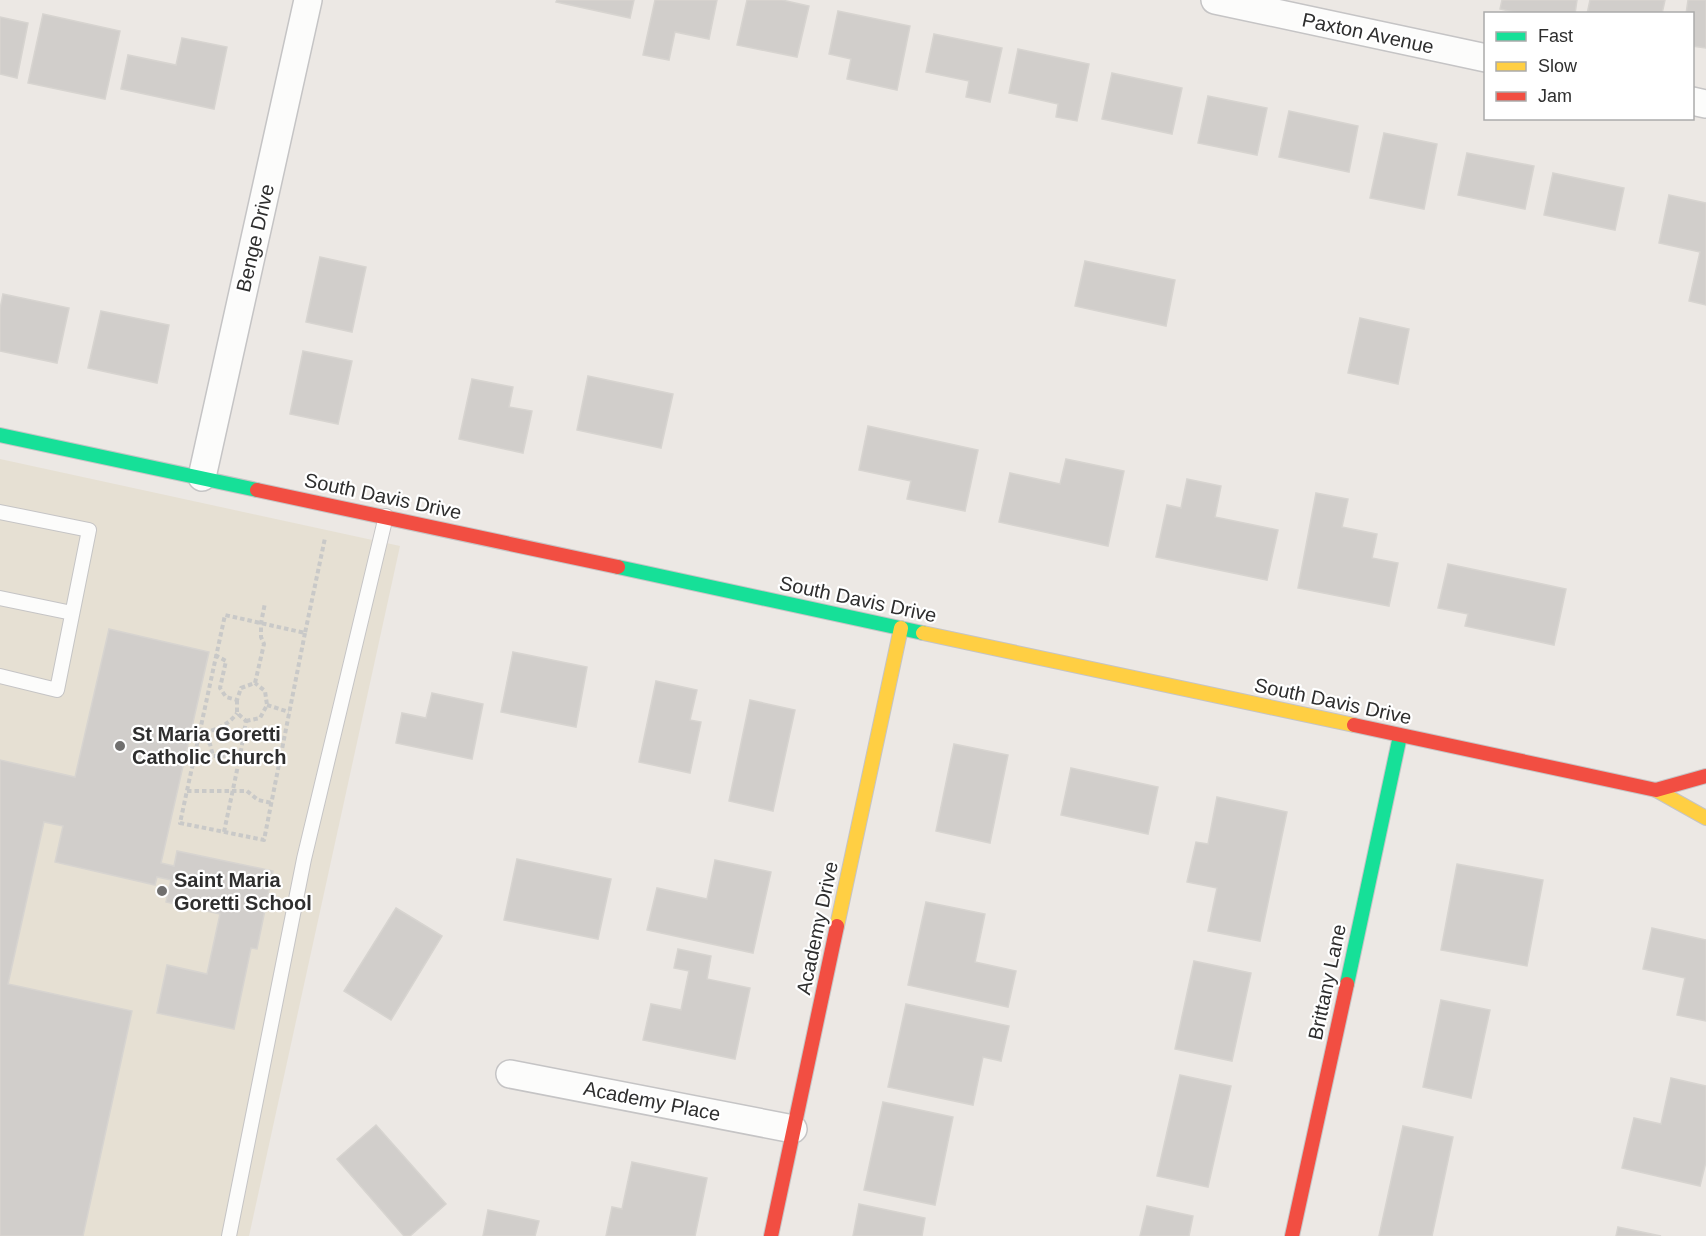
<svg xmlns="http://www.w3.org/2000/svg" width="1706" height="1236" viewBox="0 0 1706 1236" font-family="Arial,sans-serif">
<rect width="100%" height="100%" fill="#ece8e4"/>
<polygon fill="#e6e0d3" points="0,459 400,546 249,1236 0,1236"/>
<g fill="#d1cecb" stroke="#d7d4d0" stroke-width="1.5">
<polygon points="557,0 634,0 630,18 556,2"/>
<polygon points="655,0 717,0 709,39 675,32 669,60 643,55"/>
<polygon points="747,0 782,0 809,6 797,57 737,45"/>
<polygon points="1502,0 1577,0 1575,14 1522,14 1500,9"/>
<polygon points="1590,0 1665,0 1662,14 1587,14"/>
<polygon points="1688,0 1706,0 1706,48 1692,46 1692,14 1686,14"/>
<polygon points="838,11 910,26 897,90 847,79 851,59 829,54"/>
<polygon points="43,14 120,31 105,99 28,83"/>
<polygon points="0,17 28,23 17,78 0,74"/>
<polygon points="934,34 1002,48 990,102 966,97 969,81 926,72"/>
<polygon points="182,38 227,47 214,109 121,89 128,55 176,65"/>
<polygon points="1018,49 1089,64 1077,121 1056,117 1058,104 1009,93"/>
<polygon points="1112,73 1182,88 1172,134 1102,119"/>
<polygon points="1208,96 1267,108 1257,155 1198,143"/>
<polygon points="1289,111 1358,126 1349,172 1279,157"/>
<polygon points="1384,133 1437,144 1424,209 1370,198"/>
<polygon points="1467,153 1534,166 1525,209 1458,195"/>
<polygon points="1553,173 1624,188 1615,230 1544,215"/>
<polygon points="1669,195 1706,203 1706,305 1689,301 1700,252 1659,243"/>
<polygon points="320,257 366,267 352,332 306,322"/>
<polygon points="1085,261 1175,280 1166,326 1075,306"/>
<polygon points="3,294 69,308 57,363 0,351 0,309"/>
<polygon points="101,311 169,325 157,383 88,368"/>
<polygon points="1360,318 1409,329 1398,384 1348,373"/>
<polygon points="303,351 352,361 338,424 290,414"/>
<polygon points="588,376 673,394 661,448 577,430"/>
<polygon points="472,379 513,387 509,407 532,411 523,453 459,439"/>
<polygon points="868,426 978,450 965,511 907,499 911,481 859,470"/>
<polygon points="1066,459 1124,471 1108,546 999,522 1010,473 1060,484"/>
<polygon points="1187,479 1221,486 1215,517 1278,530 1267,580 1156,557 1167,505 1181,508"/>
<polygon points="1316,493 1348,499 1342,527 1377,534 1372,558 1398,563 1389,606 1298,588"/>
<polygon points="1448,564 1566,589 1554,645 1465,626 1468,614 1438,608"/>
<polygon points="109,629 209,652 161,863 174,866 177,851 273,871 257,949 251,948 234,1029 157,1013 167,965 207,974 220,914 166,902 171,880 157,877 155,885 55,862 63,826 44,822 8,984 132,1011 83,1236 0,1236 0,760 75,777"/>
<polygon points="513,652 587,667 576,727 501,712"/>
<polygon points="656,681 697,690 690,720 701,722 690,773 639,762"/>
<polygon points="432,693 483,704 472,759 396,743 402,713 426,718"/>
<polygon points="750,700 795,710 773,811 729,801"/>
<polygon points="954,744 1008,755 990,843 936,831"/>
<polygon points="1071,768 1158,787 1148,834 1061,815"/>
<polygon points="1217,797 1287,812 1260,941 1208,931 1217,888 1187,882 1196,842 1208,844"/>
<polygon points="517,859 611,879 598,939 504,920"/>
<polygon points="715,860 771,872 753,953 647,930 657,888 707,899"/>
<polygon points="1457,864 1543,880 1527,966 1441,950"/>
<polygon points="926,902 985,914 975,962 1016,971 1008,1007 908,985"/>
<polygon points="396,908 442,936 391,1020 344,991"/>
<polygon points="1652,928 1706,940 1706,1021 1677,1015 1685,978 1643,969"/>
<polygon points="678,949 711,956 707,979 750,988 735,1059 643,1040 651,1004 681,1010 689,971 674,968"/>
<polygon points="1194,961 1251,973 1232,1061 1175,1049"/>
<polygon points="1441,1000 1490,1010 1471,1098 1423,1087"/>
<polygon points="906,1004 1009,1026 1001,1061 983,1057 973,1105 888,1087"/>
<polygon points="1180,1075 1231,1086 1208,1187 1157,1176"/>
<polygon points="1671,1078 1706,1086 1706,1162 1700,1186 1622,1168 1634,1118 1661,1124"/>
<polygon points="883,1102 953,1117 935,1205 864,1190"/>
<polygon points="376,1125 446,1204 410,1236 404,1236 337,1159"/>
<polygon points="1403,1126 1453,1137 1432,1236 1379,1236"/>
<polygon points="632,1162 707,1178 695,1236 606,1236 612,1207 622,1209"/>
<polygon points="859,1204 925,1218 922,1236 853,1236"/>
<polygon points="1147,1206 1193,1216 1189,1236 1140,1236"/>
<polygon points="488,1210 539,1221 535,1236 483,1236"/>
<polygon points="1618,1227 1661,1236 1616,1236"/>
</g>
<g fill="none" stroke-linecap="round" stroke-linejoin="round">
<defs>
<g id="lane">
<polyline points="0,512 89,530 57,690 0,676"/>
<polyline points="0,598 72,613"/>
<polyline points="229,1236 304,859 386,516"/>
</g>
<g id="street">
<polyline points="1215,0 1486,58"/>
<polyline points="1692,101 1706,104"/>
<polyline points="202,477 308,0"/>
<polyline points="510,1074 793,1129"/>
</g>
<g id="fast">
<polyline points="0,435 257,490"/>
<polyline points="618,567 923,633"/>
<polyline points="1347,984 1400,736"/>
</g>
<g id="slow">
<polyline points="923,633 1354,725"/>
<polyline points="1656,790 1706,818"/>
<polyline points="837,926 901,628"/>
</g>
<g id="jam">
<polyline points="257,490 618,567"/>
<polyline points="1354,725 1656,790 1706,776"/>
<polyline points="771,1236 837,926"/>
<polyline points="1292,1236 1347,984"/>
</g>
</defs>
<use href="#lane" stroke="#c5c4c5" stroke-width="16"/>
<use href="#street" stroke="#c5c4c5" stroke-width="30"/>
<use href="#fast" stroke="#c5c4c5" stroke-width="16"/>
<use href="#slow" stroke="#c5c4c5" stroke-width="16"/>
<use href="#jam" stroke="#c5c4c5" stroke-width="16"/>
<g stroke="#c9c9c8" stroke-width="4" stroke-dasharray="4.5 3" stroke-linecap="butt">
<polyline points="305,633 264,840 180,823 225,615 305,633 325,538"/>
<polyline points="215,655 226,661 220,688 226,697 237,700 241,688 255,683 264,644 261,637 261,623 265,603"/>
<path d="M237,700V713L246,721L240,756H213L210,744L199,734C215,730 228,726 237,713"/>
<polyline points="267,705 289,712"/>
<polyline points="246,721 260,718 267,705 265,691 255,683"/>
<polyline points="187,791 247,791 258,800 272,803"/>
<polyline points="224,832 240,756 249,757 255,764 282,753"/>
</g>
<use href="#lane" stroke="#fcfcfb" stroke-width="14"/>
<use href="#street" stroke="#fcfcfb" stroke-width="27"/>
<use href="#fast" stroke="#16e098" stroke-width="14"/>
<use href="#slow" stroke="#ffcf43" stroke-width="14"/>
<use href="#jam" stroke="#f24e42" stroke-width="14"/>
</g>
<g fill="#706f6e" stroke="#fff" stroke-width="2">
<circle cx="120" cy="746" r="6"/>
<circle cx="162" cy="891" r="6"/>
</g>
<g text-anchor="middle" stroke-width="4.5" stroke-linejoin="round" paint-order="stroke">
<g font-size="20" fill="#2e2e2e" stroke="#fff">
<text transform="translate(1368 33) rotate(12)" y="7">Paxton Avenue</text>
<text transform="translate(255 238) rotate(-77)" y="7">Benge Drive</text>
<text transform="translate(383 496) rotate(12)" y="7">South Davis Drive</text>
<text transform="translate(858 599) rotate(12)" y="7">South Davis Drive</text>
<text transform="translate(1333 701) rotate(12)" y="7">South Davis Drive</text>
<text transform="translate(817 928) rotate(-78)" y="7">Academy Drive</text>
<text transform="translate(1327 982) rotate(-78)" y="7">Brittany Lane</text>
<text transform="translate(652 1101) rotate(11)" y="7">Academy Place</text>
</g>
<g font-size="20" font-weight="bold" fill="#2e2e2e" stroke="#fff" text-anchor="start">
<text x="132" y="741">St Maria Goretti<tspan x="132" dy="23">Catholic Church</tspan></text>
<text x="174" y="887">Saint Maria<tspan x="174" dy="23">Goretti School</tspan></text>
</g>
</g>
<rect x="1484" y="12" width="210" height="108" fill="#ffffff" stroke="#ababab" stroke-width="1.5"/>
<rect x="1496" y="32" width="30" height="9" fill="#16e098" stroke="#ababab" stroke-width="1.5"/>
<text x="1538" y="42" font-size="18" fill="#2e2e2e">Fast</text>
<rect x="1496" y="62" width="30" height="9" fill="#ffcf43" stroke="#ababab" stroke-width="1.5"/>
<text x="1538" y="72" font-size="18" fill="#2e2e2e">Slow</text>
<rect x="1496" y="92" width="30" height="9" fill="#f24e42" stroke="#ababab" stroke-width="1.5"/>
<text x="1538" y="102" font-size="18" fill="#2e2e2e">Jam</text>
</svg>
